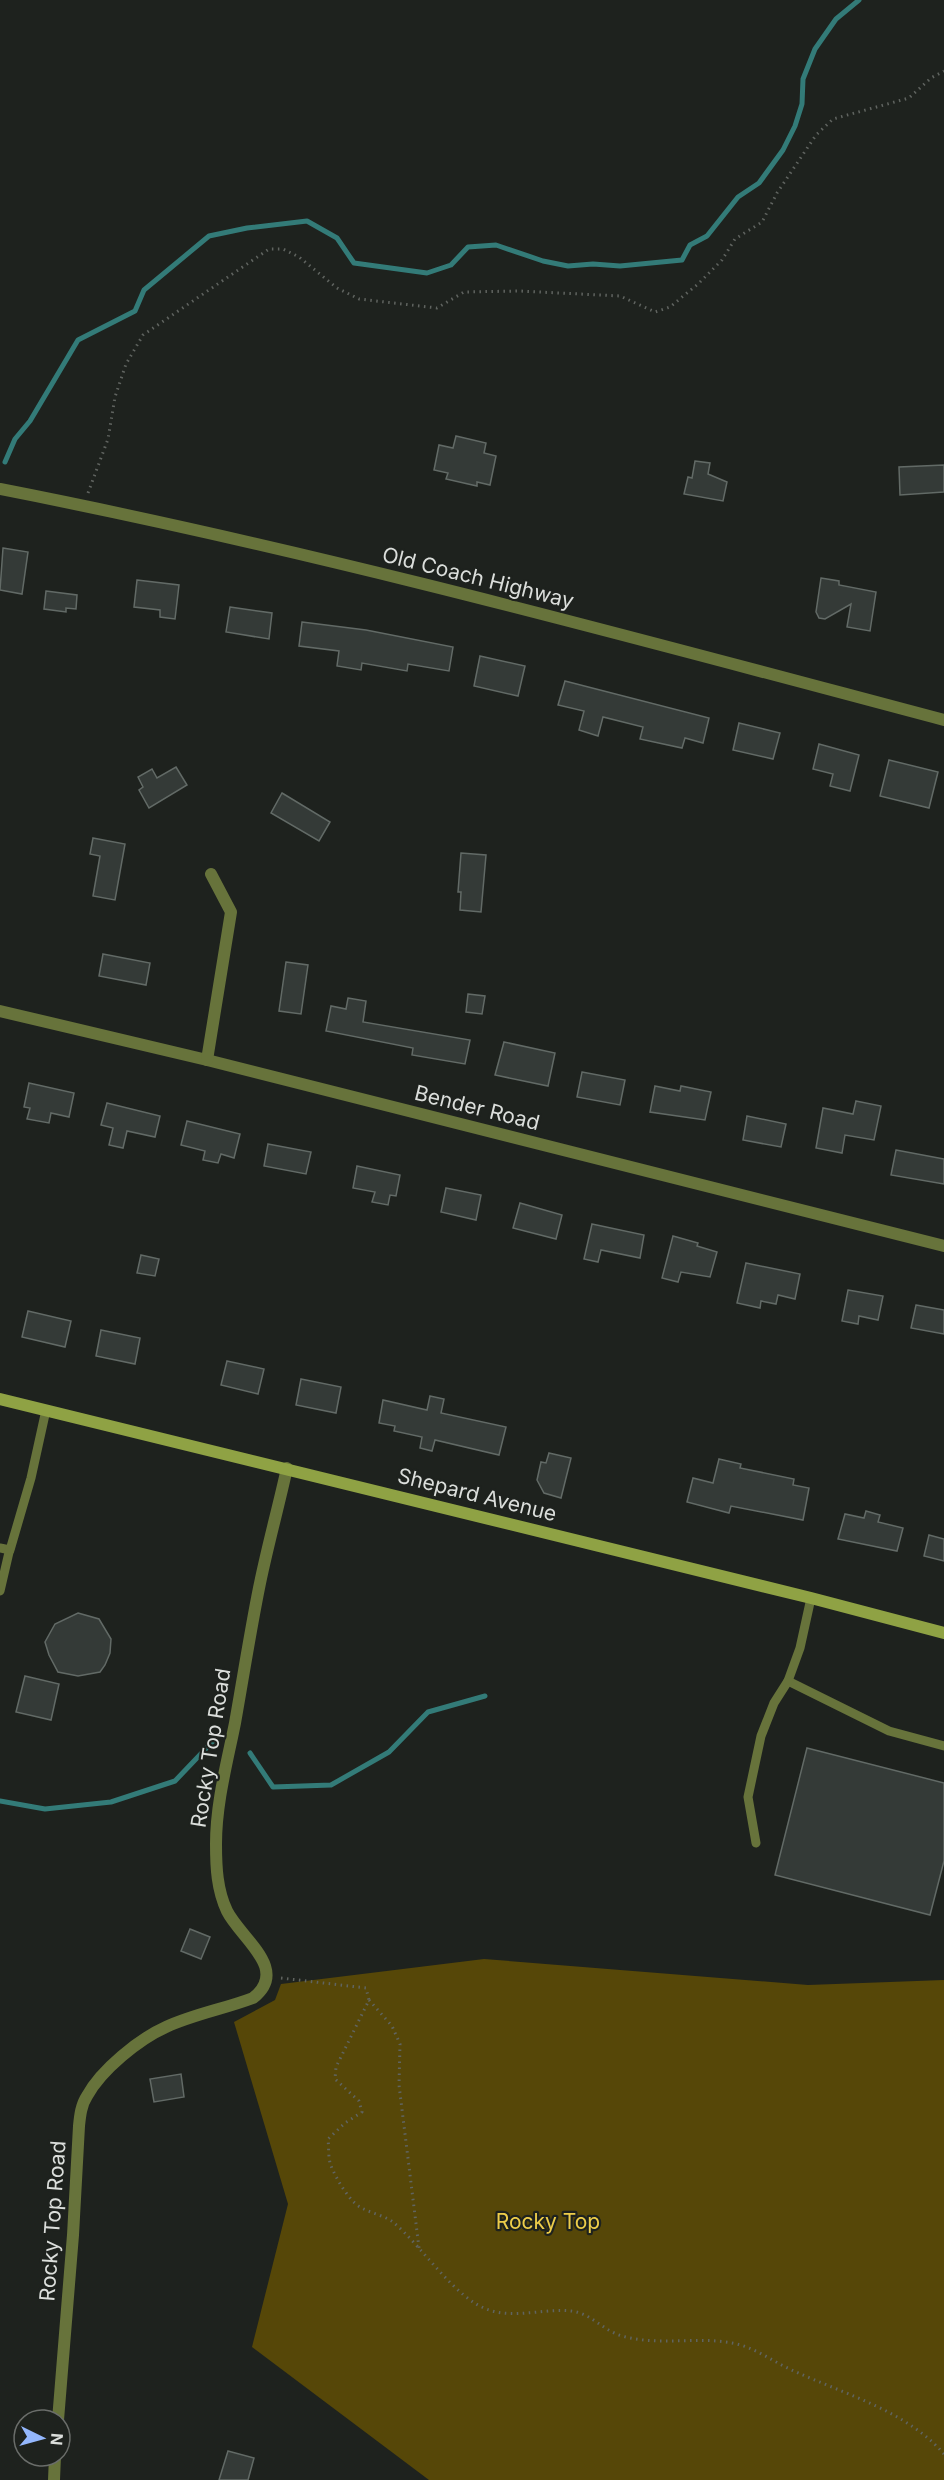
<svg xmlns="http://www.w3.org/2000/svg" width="944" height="2480" viewBox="0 0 944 2480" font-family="Inter,sans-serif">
<rect width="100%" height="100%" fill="#1e221e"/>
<polygon fill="#564708" points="484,1959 808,1985 944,1980 944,2480 429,2480 252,2347 288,2204 234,2022 275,2000 281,1984"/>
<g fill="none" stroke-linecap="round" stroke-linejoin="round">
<g stroke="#337b78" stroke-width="5">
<polyline points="5,462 15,439 30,421 78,340 135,311 144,290 209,236 247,228 307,221 337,238 354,263 427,273 451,265 468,247 496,245 543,261 568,266 593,264 620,266 682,260 690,245 707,236 738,197 759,183 783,150 795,126 802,104 803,79 815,49 836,19 859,0"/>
<polyline points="250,1753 273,1787 331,1785 389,1752 428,1712 485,1696"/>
<polyline points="0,1801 45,1809 111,1802 175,1781 215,1739"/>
</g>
</g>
<g fill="#343a37" stroke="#626a66" stroke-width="1.5">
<polygon points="456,436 486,443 484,453 496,456 490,485 477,482 477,486 446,479 448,473 434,470 439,445 453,448"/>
<polygon points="695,461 710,463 708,474 727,482 723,501 684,494 688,477 692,478"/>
<polygon points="944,465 944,492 900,495 899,467"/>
<polygon points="3,548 28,552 22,594 0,590"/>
<polygon points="821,578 839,581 839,585 876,592 870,631 847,627 851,604 825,619 819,618 816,612"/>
<polygon points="137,580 179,585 175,619 160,617 160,610 134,607"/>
<polygon points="46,591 77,595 76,609 66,608 66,612 44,609"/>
<polygon points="230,607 272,613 269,639 226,632"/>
<polygon points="302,622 366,630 453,647 449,671 408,664 407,671 362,663 361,670 337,666 339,651 299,646"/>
<polygon points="480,656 525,666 518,696 474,686"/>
<polygon points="565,681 709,718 703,743 685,738 682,748 640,739 643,727 603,717 598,736 579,730 584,711 558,705"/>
<polygon points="739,723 780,733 773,759 733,750"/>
<polygon points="819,744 859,755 850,791 830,786 833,774 813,769"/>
<polygon points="889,760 938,772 929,808 880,796"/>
<polygon points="176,767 187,785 149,808 139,790 143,787 138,777 152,769 157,778"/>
<polygon points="282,793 330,822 319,841 271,813"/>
<polygon points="93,838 125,844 115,900 93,896 100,856 90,854"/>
<polygon points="461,853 486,855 481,912 460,910 461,892 458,892"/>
<polygon points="103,954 150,963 146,985 99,976"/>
<polygon points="286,962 308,965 301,1014 279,1011"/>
<polygon points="468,994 485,996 482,1014 466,1012"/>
<polygon points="348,998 366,1001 363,1022 470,1040 465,1064 412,1055 413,1048 326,1031 331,1006 346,1009"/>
<polygon points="504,1042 555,1053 548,1086 495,1075"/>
<polygon points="582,1072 625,1080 620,1105 577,1097"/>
<polygon points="29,1083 74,1093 69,1117 51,1113 49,1123 27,1119 30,1108 24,1107"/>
<polygon points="655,1086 680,1091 681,1086 711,1092 705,1120 650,1112"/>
<polygon points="856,1101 881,1106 874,1140 845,1135 842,1153 816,1148 823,1108 853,1114"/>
<polygon points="107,1103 160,1116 155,1137 127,1131 123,1148 109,1145 113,1128 101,1125"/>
<polygon points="747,1116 786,1124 781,1147 743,1140"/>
<polygon points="187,1121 240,1134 234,1158 221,1154 218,1163 203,1160 205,1151 181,1145"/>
<polygon points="268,1144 311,1152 306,1174 264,1166"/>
<polygon points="896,1150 944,1159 944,1184 891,1175"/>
<polygon points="357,1166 400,1175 396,1196 390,1195 388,1205 372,1202 375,1192 353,1188"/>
<polygon points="446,1188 481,1195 476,1220 441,1212"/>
<polygon points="520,1203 562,1215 556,1239 513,1228"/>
<polygon points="592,1224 644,1235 640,1258 601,1250 598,1262 584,1259"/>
<polygon points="673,1236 698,1243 697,1246 717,1252 710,1277 681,1272 678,1282 662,1278"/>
<polygon points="141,1255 159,1259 155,1276 137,1273"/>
<polygon points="746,1263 800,1274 795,1299 778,1295 776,1304 761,1301 760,1308 737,1303"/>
<polygon points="848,1290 883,1296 878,1320 859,1316 858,1324 842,1321"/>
<polygon points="916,1305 944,1310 944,1334 911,1328"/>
<polygon points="28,1311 71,1321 65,1347 22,1337"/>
<polygon points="101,1330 140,1338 135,1364 96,1356"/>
<polygon points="227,1361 264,1369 258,1394 221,1385"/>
<polygon points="301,1379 341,1387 336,1413 296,1405"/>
<polygon points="430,1396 444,1399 441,1413 506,1427 499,1455 435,1440 432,1451 420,1448 422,1437 394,1431 395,1426 379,1423 383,1400 427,1410"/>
<polygon points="549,1453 571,1458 561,1498 544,1493 537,1480 541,1462 546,1463"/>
<polygon points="719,1459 741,1464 740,1468 794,1479 793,1485 809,1488 803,1520 731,1506 729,1513 687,1502 693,1478 713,1483"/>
<polygon points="866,1511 880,1515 878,1522 903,1528 897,1551 838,1539 845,1514 864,1518"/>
<polygon points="929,1535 944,1539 944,1561 924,1556"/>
<polygon points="78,1613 99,1619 111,1639 110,1653 105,1665 100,1672 78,1676 58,1672 49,1655 45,1642 55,1624"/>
<polygon points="25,1676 59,1684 51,1720 16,1712"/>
<polygon points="807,1748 944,1783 944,1861 930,1915 775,1875"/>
<polygon points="190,1929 210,1937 201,1959 181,1951"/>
<polygon points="181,2074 184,2097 154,2102 150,2079"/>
<polygon points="228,2451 254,2458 248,2480 219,2480"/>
</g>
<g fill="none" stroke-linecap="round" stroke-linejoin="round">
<g stroke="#606460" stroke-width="3" stroke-dasharray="1.5 4.5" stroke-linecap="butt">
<polyline points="88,493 108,439 115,397 126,364 143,335 269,249 283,249 299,257 337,288 359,299 437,308 464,292 519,291 620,296 655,312 670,307 698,284 722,260 735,239 762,222 777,193 816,135 833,119 909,98 931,78 944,71"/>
<path d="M281,1978L366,1988L369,2000L336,2067L335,2079L359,2101L362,2112L345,2123L328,2139C329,2148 328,2158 331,2166C336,2178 349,2201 360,2207C370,2213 383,2215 393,2222C422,2246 455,2299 489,2310C516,2319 544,2308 571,2311C590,2313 602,2329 619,2335C655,2347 696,2336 732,2343C755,2347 773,2362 794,2371C844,2394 907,2411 944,2454"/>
<polyline points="369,2000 392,2026 400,2044 399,2085 419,2248"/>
</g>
<g stroke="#67733b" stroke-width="9">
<polyline points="0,1548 10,1550 31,1478 46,1410"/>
<polyline points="0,1591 10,1548"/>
<polyline points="788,1681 889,1731 944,1746"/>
<polyline points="756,1843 748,1797 761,1736 774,1703 788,1681 800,1648 811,1598"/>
</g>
<g stroke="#67733b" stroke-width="12">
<path d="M0,489C318,551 631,637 944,720"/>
<polyline points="0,1011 207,1060 944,1246"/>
<polyline points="207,1060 231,912 211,874"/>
<path d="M58,2420L73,2235L79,2126C80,2116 81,2105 87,2096C101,2070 139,2039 166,2027C194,2014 224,2009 253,1998C290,1969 241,1939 227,1911C217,1890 216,1867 216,1844C216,1803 227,1763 235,1723C243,1678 250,1633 259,1588C267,1548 278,1509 287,1468"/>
<polyline points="54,2480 55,2456"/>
</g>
<polyline stroke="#8fa244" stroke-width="12" points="0,1399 811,1598 944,1633"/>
</g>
<g text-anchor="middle" stroke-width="4.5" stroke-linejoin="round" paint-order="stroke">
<g font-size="21" fill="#dbdedb" stroke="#1e221e">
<text transform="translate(478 578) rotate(14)" y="7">Old Coach Highway</text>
<text transform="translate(477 1108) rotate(14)" y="7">Bender Road</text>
<text transform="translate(477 1495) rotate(14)" y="7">Shepard Avenue</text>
<text transform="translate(211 1748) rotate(-81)" y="7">Rocky Top Road</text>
<text transform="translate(53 2221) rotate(-86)" y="7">Rocky Top Road</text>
</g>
<g font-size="21" fill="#edcd4a" stroke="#1e221e">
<text x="548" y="2229">Rocky Top</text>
</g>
</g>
<g transform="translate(42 2438) rotate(95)"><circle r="28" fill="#1e221e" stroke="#6a6d6a" stroke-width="1.5"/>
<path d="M0-4.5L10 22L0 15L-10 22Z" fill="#94b7fd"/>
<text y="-9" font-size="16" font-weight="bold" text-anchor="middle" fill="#dbdedb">N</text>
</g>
</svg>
